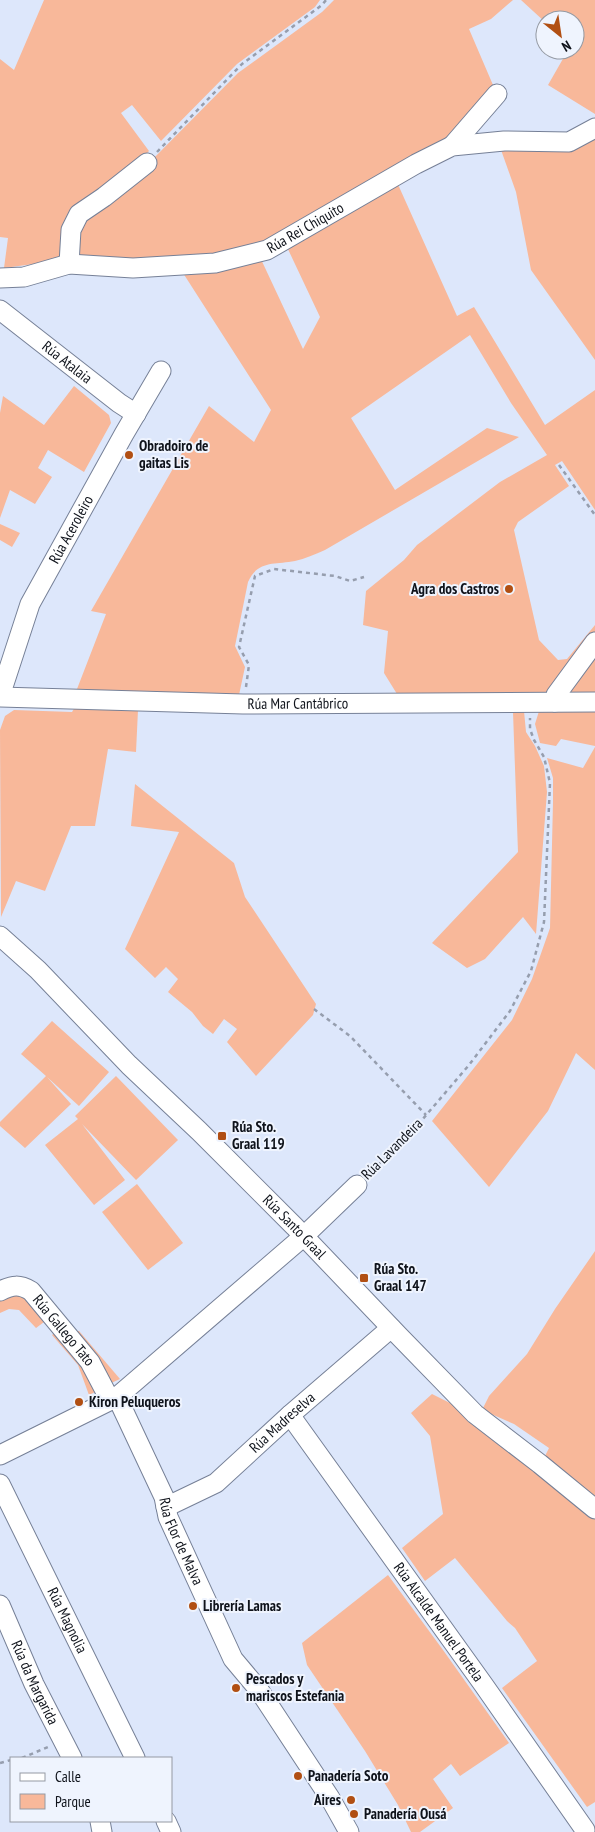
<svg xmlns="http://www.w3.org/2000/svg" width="595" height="1832" viewBox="0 0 595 1832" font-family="'PT Sans Narrow',sans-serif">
<rect width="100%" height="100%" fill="#dde7fb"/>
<g fill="#f8b89a">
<polygon points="44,0 320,0 315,7 237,64 161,141 132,105 121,113 149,151 123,178 95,198 63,260 4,268 8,238 0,237 0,59 14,70"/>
<polygon points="334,0 513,0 491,19 469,29 493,85 447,143 292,232 205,262 73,261 80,217 149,163 238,73 322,12"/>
<polygon points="521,0 595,0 595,114 548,85 568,50 575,50 575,20 545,20 545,22"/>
<polygon points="595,134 595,360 531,270 516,192 500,147"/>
<path d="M396,180L457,316L474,307L545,425L595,390V510L562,461L555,465L569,486L518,522L514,530L539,640L558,660L567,659L595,625V636L551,692L541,695L397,694L384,673L388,631L363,625L366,591L404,560L417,545L500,482L547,455L511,403L470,335L351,418L395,490L487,428L519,437L325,550C315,554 305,559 295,561C274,565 258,560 248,582L235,646L245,667L239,695H180L77,689L106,614L91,611L209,406L254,442L271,410L183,273L259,255L303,349L320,317L286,245Z"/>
<polygon points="74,386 109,415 111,423 84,472 48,450 38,468 52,477 35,504 10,490 0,518 0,413 3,396 44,425"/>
<polygon points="0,524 20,533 12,547 0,540"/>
<polygon points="595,657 595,696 564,696"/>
<polygon points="75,707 138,710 136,752 108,749 95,826 71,826 45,891 16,881 1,917 0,730 5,716 14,710 72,712"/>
<polygon points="540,708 595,708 595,746 561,739 556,746 540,743 535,724"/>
<polygon points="524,711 526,732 535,746 544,766 547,792 536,934 523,917 485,959 467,968 432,943 518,852 513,712"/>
<polygon points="595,747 595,1070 576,1053 548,1111 489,1187 432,1121 512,1020 532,979 550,928 553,802 553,778 547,758 583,768"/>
<polygon points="135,784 234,863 245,897 316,1004 313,1015 256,1076 227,1042 237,1029 224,1019 213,1034 203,1026 192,1012 168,992 178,979 166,967 155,978 125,949 179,832 131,826"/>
<polygon points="52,1021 109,1072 79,1106 47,1077 71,1104 25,1148 0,1126 0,1122 46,1076 21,1054"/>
<polygon points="116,1076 178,1140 136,1180 82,1124 125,1180 94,1205 45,1145 78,1119 75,1116"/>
<polygon points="137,1184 183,1243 148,1270 102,1212"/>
<polygon points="595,1251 595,1503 543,1460 549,1448 514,1424 482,1410 489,1396 527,1354 555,1309"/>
<polygon points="17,1291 48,1319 36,1328 19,1310 9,1309 0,1313 0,1295"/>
<polygon points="58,1330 99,1390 89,1395 78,1365 52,1335"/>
<polygon points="77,1331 79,1331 120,1379 109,1384"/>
<polygon points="432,1394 452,1404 469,1422 493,1434 595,1515 595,1802 587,1807 502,1688 537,1661 515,1628 507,1621 455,1558 425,1581 402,1548 443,1514 430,1436 411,1413"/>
<polygon points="388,1575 443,1650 509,1743 460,1776 451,1764 433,1779 453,1808 420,1832 411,1832 398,1805 365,1751 307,1665 302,1643"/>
</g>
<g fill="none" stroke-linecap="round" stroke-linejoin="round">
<defs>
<g id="minor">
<polyline points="452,146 497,94"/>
<polyline points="69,264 71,230 79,214 104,197 147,163"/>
<path id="s1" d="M0,278L24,277L69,264L133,268L215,263L267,250L416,164L452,146L504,141L569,142L595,128"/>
<path id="s2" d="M0,310L119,403L136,414"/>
<path id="s3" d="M0,696L30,604L124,434L161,371"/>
<path id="s4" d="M0,697L243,704L595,702"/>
<polyline points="555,702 556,695 595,642"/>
<path id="s5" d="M0,936L38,970L129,1065L199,1131L295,1227L399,1336L475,1414L540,1464L595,1509"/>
<path id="s6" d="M0,1291C13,1285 19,1284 31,1291L90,1362L110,1400"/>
<path id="s7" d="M117,1397L164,1497L168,1517L233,1659L259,1690L330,1798L349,1832"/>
<path id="s8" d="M290,1415L483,1684L585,1830"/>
<polyline points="0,1455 117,1397 304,1236 357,1185"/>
<path id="s9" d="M0,1484L135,1758"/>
<path id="s10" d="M166,1507L216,1483L290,1415L391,1328"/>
<path id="s11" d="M0,1605L34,1684L72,1758"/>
<polyline points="100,1821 102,1832"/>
<polyline points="166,1821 171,1832"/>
</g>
</defs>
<use href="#minor" stroke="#768097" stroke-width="21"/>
<g stroke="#969eae" stroke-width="2.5" stroke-dasharray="4 4" stroke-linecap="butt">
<polyline points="157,152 242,64 322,5 326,0"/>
<polyline points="559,465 595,515"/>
<polyline points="246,687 249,665 239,647 255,576 274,569 335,576 350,581 364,577"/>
<polyline points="314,1009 350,1036 426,1115"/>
<polyline points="367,1175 404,1141 469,1065 510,1011 531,971 544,922 550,783 544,757 534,740 530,729 530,718"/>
<polyline points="22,1758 48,1747"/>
<polyline points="0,1763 11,1760"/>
</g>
<use href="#minor" stroke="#fff" stroke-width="19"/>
</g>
<g fill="#b14f13" stroke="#eff4fe" stroke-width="2">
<circle cx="129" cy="455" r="5"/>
<circle cx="509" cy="589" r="5"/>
<rect x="217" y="1131" width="10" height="10" rx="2.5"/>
<rect x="359" y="1273" width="10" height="10" rx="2.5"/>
<circle cx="79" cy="1402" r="5"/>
<circle cx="193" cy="1606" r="5"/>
<circle cx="236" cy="1688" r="5"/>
<circle cx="298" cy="1776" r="5"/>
<circle cx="351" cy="1800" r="5"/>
<circle cx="354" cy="1814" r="5"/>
</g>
<g text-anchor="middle" stroke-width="4" stroke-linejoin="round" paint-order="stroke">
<g font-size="15" fill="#0f131b" stroke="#eff4fe">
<text dy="5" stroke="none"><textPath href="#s1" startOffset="315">Rúa Rei Chiquito</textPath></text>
<text dy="5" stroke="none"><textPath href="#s2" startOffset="85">Rúa Atalaia</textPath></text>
<text dy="5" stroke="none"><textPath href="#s3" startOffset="182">Rúa Aceroleiro</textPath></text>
<text dy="5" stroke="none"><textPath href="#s4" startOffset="298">Rúa Mar Cantábrico</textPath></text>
<text transform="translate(392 1149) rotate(-45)" y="5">Rúa Lavandeira</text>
<text dy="5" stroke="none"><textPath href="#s5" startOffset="414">Rúa Santo Graal</textPath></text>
<text dy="5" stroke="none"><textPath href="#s6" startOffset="84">Rúa Gallego Tato</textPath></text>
<text dy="5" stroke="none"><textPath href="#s10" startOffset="145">Rúa Madreselva</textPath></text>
<text dy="5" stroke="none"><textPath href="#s7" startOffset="158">Rúa Flor de Malva</textPath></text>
<text dy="5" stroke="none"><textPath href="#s9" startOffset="152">Rúa Magnolia</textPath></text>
<text dy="5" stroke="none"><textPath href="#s8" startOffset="255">Rúa Alcalde Manuel Portela</textPath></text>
<text dy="5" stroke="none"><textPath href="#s11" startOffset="85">Rúa da Margarida</textPath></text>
</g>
<g font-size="15" font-weight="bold" fill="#0f131b" stroke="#eff4fe" text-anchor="start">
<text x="139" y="451">Obradoiro de<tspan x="139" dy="17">gaitas Lis</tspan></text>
<text x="499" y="594" text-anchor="end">Agra dos Castros</text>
<text x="232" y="1132">Rúa Sto.<tspan x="232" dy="17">Graal 119</tspan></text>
<text x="374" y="1274">Rúa Sto.<tspan x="374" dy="17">Graal 147</tspan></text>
<text x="89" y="1407">Kiron Peluqueros</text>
<text x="203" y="1611">Librería Lamas</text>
<text x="246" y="1684">Pescados y<tspan x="246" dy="17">mariscos Estefania</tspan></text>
<text x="308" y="1781">Panadería Soto</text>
<text x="341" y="1805" text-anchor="end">Aires</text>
<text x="364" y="1819">Panadería Ousá</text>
</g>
</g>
<rect x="10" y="1757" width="162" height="65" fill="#eff4fe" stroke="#959aa3"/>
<rect x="20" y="1773" width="25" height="8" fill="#ffffff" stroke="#959aa3"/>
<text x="55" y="1782" font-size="15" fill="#0f131b">Calle</text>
<rect x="20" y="1794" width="25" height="15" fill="#f8b89a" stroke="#959aa3"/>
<text x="55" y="1807" font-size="15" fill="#0f131b">Parque</text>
<g transform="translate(560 35) rotate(150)"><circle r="24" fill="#eff4fe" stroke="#959aa3"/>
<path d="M0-4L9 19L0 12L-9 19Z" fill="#b14f13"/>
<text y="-8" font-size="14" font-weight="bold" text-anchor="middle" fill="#0f131b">N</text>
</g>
</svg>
